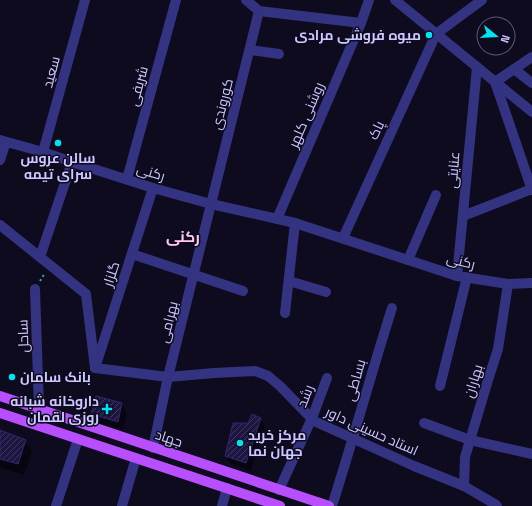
<svg xmlns="http://www.w3.org/2000/svg" width="532" height="506" viewBox="0 0 532 506" font-family="'Space Grotesk',Cairo,sans-serif">
<defs>
<pattern id="building-hatch" width="6" height="6" patternUnits="userSpaceOnUse"><rect width="6" height="6" fill="#1d1641"/><path d="M-1 1l2-2M0 6l6-6M5 7l2-2" fill="none" stroke="#3d365e"/></pattern>
</defs>
<rect width="100%" height="100%" fill="#0e0b1f"/>
<g fill="#0007">
<polygon points="122,404 127,413 123,430 97,423 92,414"/>
<polygon points="260,419 265,427 251,471 231,464 226,456 249,424"/>
<polygon points="0,431 25,440 32,452 24,475 0,468"/>
</g>
<g fill="url(#building-hatch)" stroke="#32266e">
<polygon points="96,396 122,403 118,422 91,414"/>
<polygon points="252,414 261,418 246,463 225,456 233,423 248,423"/>
<polygon points="0,430 26,440 18,464 0,459"/>
</g>
<g fill="none" stroke-linecap="round" stroke-linejoin="round">
<polyline stroke="#26b6a8" stroke-width="2" stroke-dasharray="2 3" stroke-linecap="butt" points="40,281 45,273"/>
<g stroke="#333381" stroke-width="10">
<polyline points="246,0 259,11 361,23 369,0"/>
<polyline points="250,50 279,54"/>
<polyline points="532,57 495,82 532,190"/>
<polyline points="514,69 532,83"/>
<polyline points="0,140 43,152 72,162 153,188 211,204 295,223 457,276 508,284 532,283"/>
<polyline points="43,152 85,0"/>
<polyline points="0,160 6,142"/>
<polyline points="127,179 176,0"/>
<polyline points="463,216 532,189"/>
<polyline points="277,219 361,23"/>
<polyline points="343,238 436,34 482,0"/>
<polyline points="132,254 243,291"/>
<polyline points="40,257 72,162"/>
<polyline points="408,260 436,195"/>
<polyline points="457,276 477,67"/>
<polyline points="289,281 326,292"/>
<polyline points="35,289 39,409"/>
<polyline points="285,313 295,223"/>
<polyline points="95,368 153,188"/>
<polyline points="440,386 467,277"/>
<polyline points="424,423 470,440 532,454"/>
<polyline points="153,448 168,377 259,11"/>
<polyline points="464,486 465,457 488,380 498,349 508,284"/>
<polyline points="279,490 312,418 327,378"/>
<polyline points="56,506 78,439"/>
<polyline points="122,506 136,458"/>
<polyline points="222,506 227,488"/>
<path d="M332,506C353,440 371,374 392,308"/>
</g>
<g stroke="#333381" stroke-width="10">
<polyline points="395,0 532,112"/>
<polyline points="0,225 86,294 95,368 168,377 214,373 255,371 268,376 280,386 314,421 414,466 464,486 495,504 497,506"/>
</g>
<g stroke="#b84fff" stroke-width="10">
<polyline points="0,396 329,506"/>
<polyline points="0,413 280,506"/>
</g>
</g>
<g fill="#00e3f3" stroke="#0e0b1f" stroke-width="1.5">
<circle cx="429" cy="35" r="4"/>
<circle cx="58" cy="143" r="4"/>
<circle cx="12" cy="377" r="4"/>
<path d="M105 403h4v4h4v4h-4v4h-4v-4h-4v-4h4z"/>
<circle cx="240" cy="443" r="4"/>
</g>
<g text-anchor="middle" stroke-width="3" stroke-linejoin="round" paint-order="stroke">
<g font-size="14" font-weight="bold" fill="#cdc8ff" stroke="#0e0b1f" text-anchor="end">
<text x="421" y="40">میوه فروشی مرادی</text>
<text x="58" y="163" text-anchor="middle">سالن عروس<tspan x="58" dy="16">سرای تیمه</tspan></text>
<text x="20" y="382" text-anchor="start">بانک سامان</text>
<text x="99" y="406">داروخانه شبانه<tspan x="99" dy="16">روزی لقمان</tspan></text>
<text x="248" y="440" text-anchor="start">مرکز خرید<tspan x="248" dy="16">جهان نما</tspan></text>
</g>
<g font-size="14" fill="#cdc8ff" stroke="#0e0b1f">
<text transform="translate(51 72) rotate(-75)" y="5">سعید</text>
<text transform="translate(138 86) rotate(-75)" y="5">شریفی</text>
<text transform="translate(222 104) rotate(-76)" y="5">کوروندی</text>
<text transform="translate(306 115) rotate(-67)" y="5">روشنی کلهر</text>
<text transform="translate(376 130) rotate(-65)" y="5">پاک</text>
<text transform="translate(453 170) rotate(-85)" y="5">عنایتی</text>
<text transform="translate(151 172) rotate(17)" y="5">رکنی</text>
<text transform="translate(461 261) rotate(14)" y="5">رکنی</text>
<text transform="translate(111 274) rotate(-72)" y="5">گلزار</text>
<text transform="translate(168 322) rotate(-76)" y="5">بهرامی</text>
<text transform="translate(23 336) rotate(-92)" y="5">ساحل</text>
<text transform="translate(355 380) rotate(-74)" y="5">بساطی</text>
<text transform="translate(473 381) rotate(-73)" y="5">بهاران</text>
<text transform="translate(305 396) rotate(-69)" y="5">رشد</text>
<text transform="translate(372 431) rotate(24)" y="5">استاد حسینی داور</text>
<text transform="translate(169 438) rotate(18)" y="5">جهاد</text>
</g>
<g font-size="15" font-weight="bold" fill="#ffcaee" stroke="#0e0b1f">
<text x="183" y="242">رکنی</text>
</g>
</g>
<g transform="translate(496 36) rotate(108)"><circle r="19" fill="#0e0b1f" stroke="#5a5779"/>
<path d="M0-3L7 15L0 10L-7 15Z" fill="#00e3f3"/>
<text y="-6" font-size="11" font-weight="bold" text-anchor="middle" fill="#cdc8ff">N</text>
</g>
</svg>
